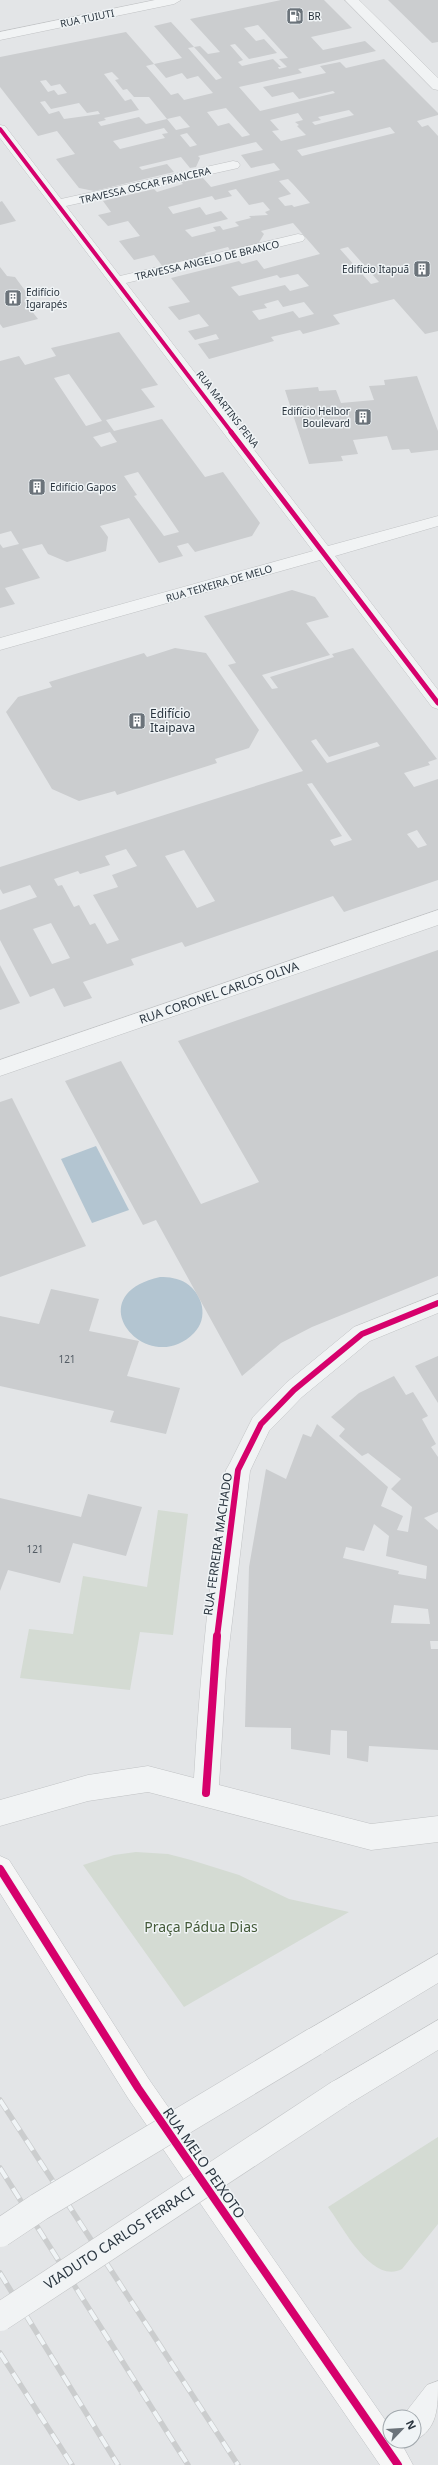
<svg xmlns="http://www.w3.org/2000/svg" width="438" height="2465" viewBox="0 0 438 2465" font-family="'Noto Sans',sans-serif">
<rect width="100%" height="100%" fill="#e3e5e7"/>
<g fill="#d4dbd3">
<polygon points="158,1510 188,1514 173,1635 140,1632 130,1690 20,1678 29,1629 73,1634 83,1576 147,1587"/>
<polygon points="136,1852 168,1854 191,1860 239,1875 289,1899 349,1912 184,2007 83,1865 114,1855"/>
<path d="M438,2137V2224L402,2269C372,2285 343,2227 328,2207Z"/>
</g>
<g fill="#b3c5d1">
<polygon points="96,1146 129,1210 92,1223 61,1159"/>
<path d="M160,1277C169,1277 178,1278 186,1283C203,1294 209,1318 194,1333C148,1380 75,1296 160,1277Z"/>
</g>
<g fill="#cbcdcf" fill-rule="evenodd">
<path d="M281,0H324L352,28L311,37L323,50L365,41L376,51L298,69L302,73L239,87L260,111L335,93L333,91L299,99L293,92L272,97L263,87L326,73L320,66L340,62L346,68L384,59L438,113V115L417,121L422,127L428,125L438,136V331L425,334L394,299L333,315L340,324L303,334L300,330L271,337L274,341L209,359L198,344L219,339L216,334L195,340L188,331L209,326L199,314L179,320L168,307L190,302L171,278L239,261L242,264L257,260L264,269L320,254L293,223L261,231L264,234L258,244L230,250L228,247L205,253L207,256L163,267L154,255L134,260L119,241L140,236L128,221L108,226L98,215L111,212L103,201L154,189L157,192L183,184L181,182L203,178L211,187L280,170L274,163L251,168L241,155L263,150L256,142L198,156L200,158L196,167L190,168L181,157L139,167L142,170L167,164L174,172L94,191L79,188L56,159L75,154L57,131L38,136L0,87V57L126,32L154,64L146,66L171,95L178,93L184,100L213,93L198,76L187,79L182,73L166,78L154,64L182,58L154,26L171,22L194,47L188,48L216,80L222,78L194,47L200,46L208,54L220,52L190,19ZM258,25L288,58L279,59L287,67L279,69L278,67H281L273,59L242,66L238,62L243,60L230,45L235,44L249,59L277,53L264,39L256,41L244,28ZM112,72L119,79L115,80L123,90L127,89L134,97H149L167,119L180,116L190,127L176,130L167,119L146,124L139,117L101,126L98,122L106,120L104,118L139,110L131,99L125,101L104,74ZM46,80L51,86L60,84L67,93L58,95L54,90L48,92L40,81ZM45,101L51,109L79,103L87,113L98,111L100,114L64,119L59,111L49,114L40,102ZM226,108L250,135L242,137L229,123L218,126L207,112ZM349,110L354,115L315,125L312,122L321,120L318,117ZM298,113L303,120L295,122L299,125L297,126L306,135L281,141L272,131L279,130L270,120ZM390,127L395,133L302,156L297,150ZM164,128L168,133L162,134L165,138L120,149L113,141ZM187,133L197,145L190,147L180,135ZM288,179L293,184L310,203L294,207L292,205L285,206L278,198L291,194L279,181ZM236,189L249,205L263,202L270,210L265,212L268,215L249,216L251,218L235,222L239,226L223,230L220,226L213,227L216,231L192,237L185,230L228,219L221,211L206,215L200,207L173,214L168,207L212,196L215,200L232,196L228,191ZM348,247L379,282L371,284L340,249ZM298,274L309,286L290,291L285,285L239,296L231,287L277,275L280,278ZM278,300L283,307L304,302L314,314L299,318L293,311L259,320L252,311L267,308L264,304Z"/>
<polygon points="388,0 438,0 438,42 432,43"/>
<polygon points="2,201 16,221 0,225 0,202"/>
<polygon points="0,267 7,276 15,277 29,296 24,301 38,319 3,328 0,324"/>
<path d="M119,332L158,385L141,389L155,407L106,420L114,431L162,419L205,477L223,472L260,523L252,536L195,552L188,543L177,546L183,556L159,563L129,518L100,526L108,537L106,551L67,562L48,554L42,544L22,549L40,578L5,588L15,604L0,608V544L3,548L19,544L11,531L0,534V361L19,356L25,365L56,356L51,348ZM69,374L76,384L102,421L86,426L54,378ZM110,432L117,442L101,447L93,437ZM138,472L151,491L179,532L164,536L134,496L137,495L124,476Z"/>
<polygon points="417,376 438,431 438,450 411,453 409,449 392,450 387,436 353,440 358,454 341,456 343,461 309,464 285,390 318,387 319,391 336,390 341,403 374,400 369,386 385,385 384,380"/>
<path d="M292,590L315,597L329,617L306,623L330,655L262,675L272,689L278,688L270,677L334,657L332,654L353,648L437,759L428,762L430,765L404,773L414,787L438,779V880L344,912L333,896L185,947L182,942L131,959L134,965L83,982L92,998L64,1007L54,988L30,997L0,940V910L37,897L30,885L3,894L0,889V867L303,771L228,665L236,663L204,616ZM316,739L329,757L377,742L380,746L327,763L311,741ZM312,783L352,840L334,846L330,840L342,836L307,784ZM417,830L427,845L418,848L407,834ZM126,849L137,866L112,875L118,887L93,895L119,940L107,944L95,923L90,925L79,905L74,907L62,885L58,886L54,879L78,871L80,874L110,865L105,856ZM184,850L215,901L197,908L165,856ZM51,923L70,958L52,964L33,929Z"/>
<polygon points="175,648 206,653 259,730 249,748 215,759 217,763 117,795 115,791 79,801 52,789 6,712 18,697 52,687 49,682 144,653 147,657"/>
<polygon points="438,950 438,1276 312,1327 281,1343 242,1376 156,1220 143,1225 65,1081 121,1061 201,1204 259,1182 178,1041"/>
<polygon points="0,965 20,1003 0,1010"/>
<polygon points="12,1098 86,1246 0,1277 0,1102"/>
<polygon points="51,1289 99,1299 89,1331 139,1341 127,1376 180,1388 166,1434 110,1422 114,1411 0,1386 0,1316 39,1324"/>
<polygon points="438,1356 438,1403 415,1366"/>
<path d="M394,1376L406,1395L413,1392L428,1416L422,1419L436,1444L431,1447L438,1457V1512L424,1518L438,1530V1641H430L431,1649H438V1750L369,1746L368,1762L347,1758V1731L331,1730L330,1755L291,1749V1728L245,1727L249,1567L266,1469L286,1479L303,1434L311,1437L317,1424L388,1487L381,1506L403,1516L397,1530L408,1532L412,1507L391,1489L401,1479L368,1453L362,1456L339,1436L345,1429L331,1417L359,1393ZM374,1524L389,1536L386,1556L427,1566L426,1579L398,1574L399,1571L343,1558L346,1547L364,1551ZM394,1605L428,1609L430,1624L391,1623Z"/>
<polygon points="88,1494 142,1507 126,1556 73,1543 60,1583 8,1570 0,1591 0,1498 81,1517"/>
</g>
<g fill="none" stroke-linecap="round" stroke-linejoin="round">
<defs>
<g id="minor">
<polygon points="155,0 181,0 174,4 0,40 0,32"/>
<polygon points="345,0 359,0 438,78 438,90 433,89"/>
<polygon points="0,125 5,126 61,199 233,161 238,162 240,165 238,168 66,206 120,276 298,234 303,235 305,238 303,241 126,283 328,546 438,516 438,526 335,556 438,690 438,709 432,707 320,560 0,650 0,638 313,551 0,138"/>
<polygon points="438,910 438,925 0,1076 0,1060"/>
<path d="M438,1294V1313L370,1341L302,1397L269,1431L250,1471L226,1672L219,1785L371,1824L438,1816V1842L371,1850L148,1792L88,1801L0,1826V1800L88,1775L148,1766L194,1778C200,1675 210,1572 226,1470L230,1463L253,1417L286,1383L354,1327Z"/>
<polygon points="438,1954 438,1983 324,2052 314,2056 304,2052 300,2042 304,2032"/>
<polygon points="438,2020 438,2050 349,2104 339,2108 329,2104 325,2094 329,2084"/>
<path d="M438,2381C438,2408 438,2429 414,2441V2417H402L427,2385Z"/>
</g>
<polygon id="major" points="0,1856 9,1860 148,2078 390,2427 390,2441 400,2441 413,2465 380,2465 128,2098 0,1893"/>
</defs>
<use href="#minor" stroke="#c1c3c5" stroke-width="1"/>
<use href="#major" stroke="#bfc2c5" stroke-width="1"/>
<use href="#minor" fill="#f1f3f4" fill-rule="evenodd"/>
<use href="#major" fill="#f6f6f6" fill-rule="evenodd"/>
<defs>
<g id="rail">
<polyline points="0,2100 238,2465"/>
<polyline points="0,2168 188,2465"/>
<polyline points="0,2273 118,2465"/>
<polyline points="0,2353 72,2465"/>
</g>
</defs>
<use href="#rail" stroke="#cbcdce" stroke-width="5.5"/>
<use href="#rail" stroke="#f0f4f6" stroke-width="4" stroke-dasharray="12" stroke-linecap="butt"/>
<defs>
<g id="minor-bridge">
<polyline points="0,2233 39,2207 314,2042"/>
<polyline points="0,2317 339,2094"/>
</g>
</defs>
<use href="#minor-bridge" stroke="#c1c3c5" stroke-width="29" stroke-linecap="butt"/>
<use href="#minor-bridge" stroke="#f1f3f4" stroke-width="28"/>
<defs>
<polyline id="cycleway-far3" points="0,129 232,433"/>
<polyline id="cycleway-far2" points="231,432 438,703"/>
<polyline id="cycleway-far1" points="217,1637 238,1470 261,1424 294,1390 362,1334 438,1303"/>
<g id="cycleway">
<polyline points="206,1793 217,1636"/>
<polyline points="0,1869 138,2088 398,2465"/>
</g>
</defs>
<use href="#cycleway-far3" stroke="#f0f4f6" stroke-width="5.5"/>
<use href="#cycleway-far2" stroke="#f0f4f6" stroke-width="7"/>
<use href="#cycleway-far1" stroke="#f0f4f6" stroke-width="8"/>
<use href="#cycleway" stroke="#f0f4f6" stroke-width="10"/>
<use href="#cycleway-far3" stroke="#d6006c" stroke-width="4"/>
<use href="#cycleway-far2" stroke="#d6006c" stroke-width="5"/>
<use href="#cycleway-far1" stroke="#d6006c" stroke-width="6"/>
<use href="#cycleway" stroke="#d6006c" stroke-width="8"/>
</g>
<defs>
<symbol id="fuel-square" viewBox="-11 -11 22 22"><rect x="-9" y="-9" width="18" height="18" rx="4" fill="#6b737a" stroke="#f0f4f6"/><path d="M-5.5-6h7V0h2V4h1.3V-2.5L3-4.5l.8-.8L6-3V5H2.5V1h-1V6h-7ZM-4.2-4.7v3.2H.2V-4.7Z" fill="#fff"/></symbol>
<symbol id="building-square" viewBox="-11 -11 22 22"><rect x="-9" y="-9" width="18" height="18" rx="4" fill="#6b737a" stroke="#f0f4f6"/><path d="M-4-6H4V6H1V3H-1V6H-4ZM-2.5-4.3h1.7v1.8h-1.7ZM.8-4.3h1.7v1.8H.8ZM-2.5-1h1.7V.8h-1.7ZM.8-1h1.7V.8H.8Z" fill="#fff"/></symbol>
</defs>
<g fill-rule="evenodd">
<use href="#fuel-square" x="285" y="6" width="20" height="20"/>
<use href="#building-square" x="412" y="259" width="20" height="20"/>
<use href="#building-square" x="3" y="288" width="20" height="20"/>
<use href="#building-square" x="353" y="407" width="20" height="20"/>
<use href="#building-square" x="27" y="477" width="20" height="20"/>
<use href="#building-square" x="127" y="711" width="20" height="20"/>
</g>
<g text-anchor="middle" stroke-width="3" stroke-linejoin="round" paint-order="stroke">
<g font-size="10" fill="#2a353f" stroke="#f0f4f6" text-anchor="start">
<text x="308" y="20">BR</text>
<text x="409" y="273" text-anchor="end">Edifício Itapuã</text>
<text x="26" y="296">Edifício<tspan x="26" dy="12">Igarapés</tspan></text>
<text x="350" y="415" text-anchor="end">Edifício Helbor<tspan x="350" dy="12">Boulevard</tspan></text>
<text x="50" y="491">Edifício Gapos</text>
</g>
<g font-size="10" fill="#2a353f" stroke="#f0f4f6">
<text transform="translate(87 18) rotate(-12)" y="4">RUA TUIUTI</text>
<text transform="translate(145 185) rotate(-13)" y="4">TRAVESSA OSCAR FRANCERA</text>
<text transform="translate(207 260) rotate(-13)" y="4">TRAVESSA ANGELO DE BRANCO</text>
<text transform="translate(228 409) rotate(52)" y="4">RUA MARTINS PENA</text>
<text transform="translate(219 583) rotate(-16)" y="4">RUA TEIXEIRA DE MELO</text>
</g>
<g font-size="10" fill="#535c64">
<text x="67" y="1363">121</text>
<text x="35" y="1553">121</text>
</g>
<g font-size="12" fill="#2a353f" stroke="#f0f4f6" text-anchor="start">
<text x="150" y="718">Edifício<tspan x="150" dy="14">Itaipava</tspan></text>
</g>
<g font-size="12" fill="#2a353f" stroke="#f0f4f6">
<text transform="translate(219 993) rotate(-19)" y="4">RUA CORONEL CARLOS OLIVA</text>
<text transform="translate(218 1544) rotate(-82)" y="4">RUA FERREIRA MACHADO</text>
</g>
<g font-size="14" fill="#435a38" stroke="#f0f4f6">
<text x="201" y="1932">Praça Pádua Dias</text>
</g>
<g font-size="14" fill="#2a353f" stroke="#f0f4f6">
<text transform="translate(204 2163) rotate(55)" y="5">RUA MELO PEIXOTO</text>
<text transform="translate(119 2238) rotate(-33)" y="5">VIADUTO CARLOS FERRACI</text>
</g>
</g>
<g transform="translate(402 2429) rotate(65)"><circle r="19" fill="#f0f4f6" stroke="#a1a8ad"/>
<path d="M0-3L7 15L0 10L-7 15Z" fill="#6b737a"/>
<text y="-6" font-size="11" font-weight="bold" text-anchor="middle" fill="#2a353f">N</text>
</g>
</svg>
